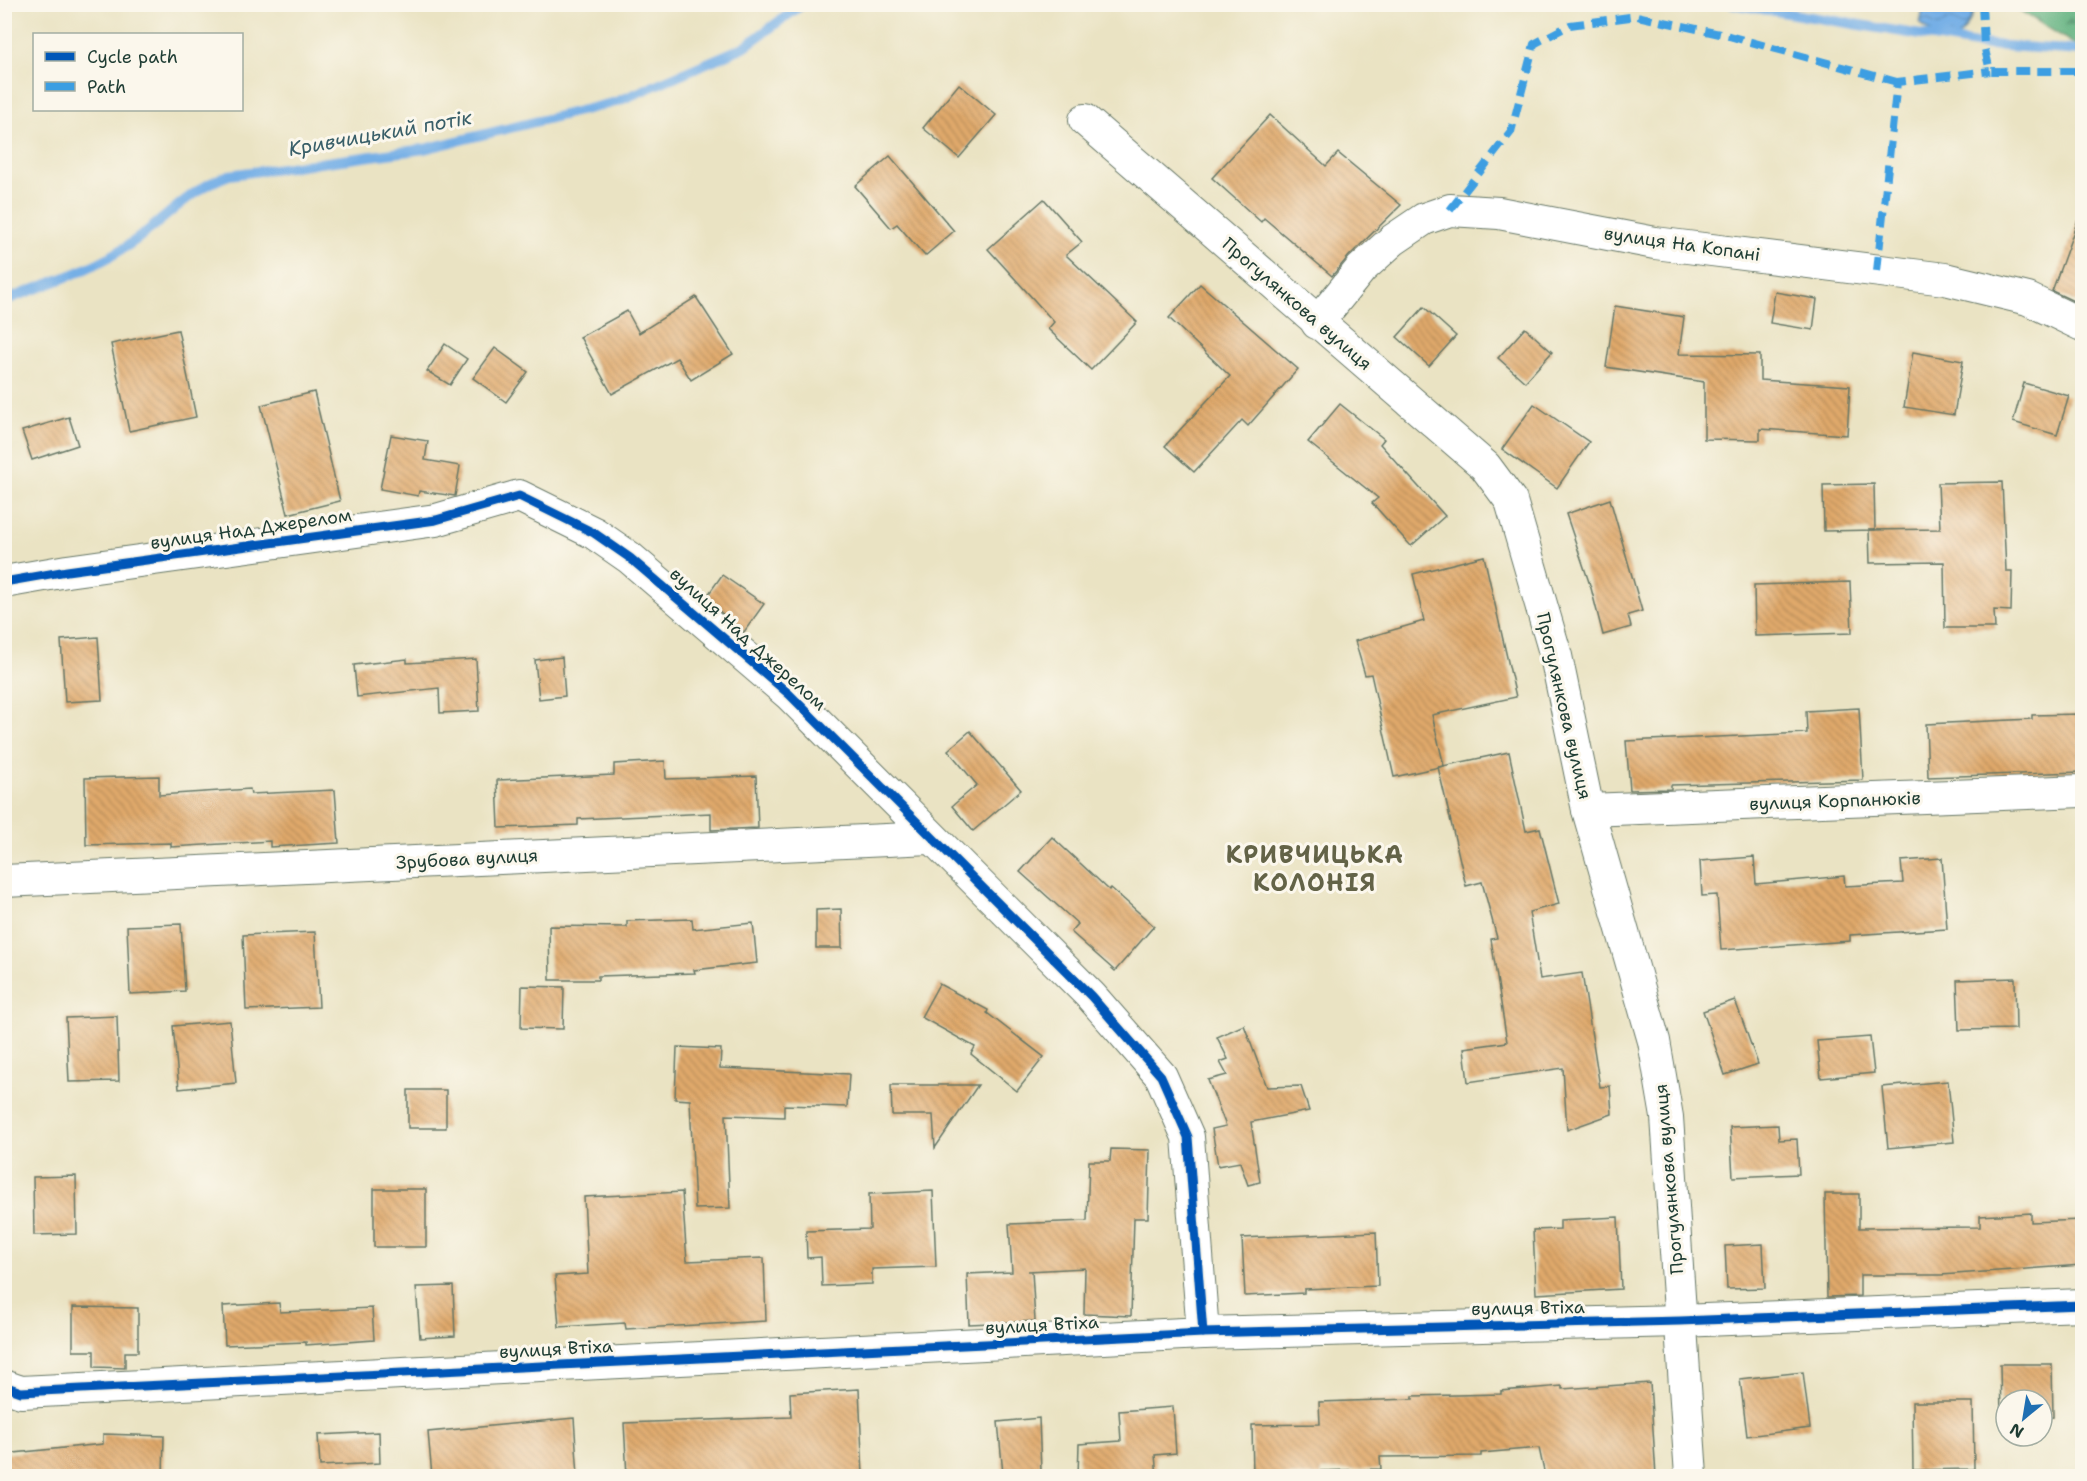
<svg xmlns="http://www.w3.org/2000/svg" width="2087" height="1481" viewBox="0 0 2087 1481" font-family="'Shantell Sans',sans-serif">
<defs>
<pattern id="forest-firs" width="22" height="20" patternUnits="userSpaceOnUse" patternTransform="scale(1.5)"><rect width="22" height="20" fill="#5db07d"/><path d="M5 1l3.5 6h-7zM16 11l3.5 6h-7z" fill="#4c9067"/></pattern>
<pattern id="water-waves" width="16" height="10" patternUnits="userSpaceOnUse" patternTransform="scale(1.5)"><rect width="16" height="10" fill="#75afe6"/><path d="M0 5q4-4 8 0t8 0" fill="none" stroke="#5f90bb"/></pattern>
<pattern id="building-back-hatch" width="6" height="6" patternUnits="userSpaceOnUse" patternTransform="scale(1.5)"><rect width="6" height="6" fill="#e0a96b"/><path d="M-1 5l2 2M0 0l6 6M5-1l2 2" fill="none" stroke="#b58b59"/></pattern>
</defs>
<rect width="100%" height="100%" fill="#fbf7ec"/>
<filter id="ink" filterUnits="userSpaceOnUse"><feTurbulence type="fractalNoise" baseFrequency=".0167" numOctaves="2"/><feDisplacementMap in="SourceGraphic" scale="12" xChannelSelector="R" yChannelSelector="G"/><feConvolveMatrix kernelMatrix="1 2 1 2 8 2 1 2 1" color-interpolation-filters="sRGB"/></filter>
<filter id="wash" filterUnits="userSpaceOnUse"><feTurbulence type="fractalNoise" baseFrequency=".008" numOctaves="4" result="noise"/><feDisplacementMap in="SourceGraphic" scale="24" xChannelSelector="R" yChannelSelector="G"/><feGaussianBlur stdDeviation="1.35" result="paint"/><feColorMatrix in="noise" values="0 0 0 0 0 0 0 0 0 0 0 0 0 0 0 0 0 1.4 0 .05"/><feComposite in="paint" operator="in"/></filter>
<g filter="url(#wash)">
<rect width="100%" height="100%" fill="#eae3c3"/>
<polygon fill="url(#forest-firs)" stroke="#3e7658" stroke-width="1.5" points="2011,5 2082,5 2082,49"/>
<path fill="url(#water-waves)" stroke="#4a768d" stroke-width="1.5" d="M1924,5V4L1976,5C1964,40 1953,50 1920,24Z"/>
<g fill="none" stroke-linecap="round" stroke-linejoin="round">
<g stroke="#75afe6" stroke-width="10">
<polyline points="1732,4 1976,44 2082,51"/>
<path d="M4,301C45,284 91,271 127,246C163,223 187,190 229,175L424,149L616,102L744,47L803,4"/>
</g>
</g>
<g id="blocks">
<g fill="url(#building-back-hatch)">
<polygon points="959,84 996,115 959,158 923,128"/>
<polygon points="1270,115 1326,166 1338,153 1401,205 1349,256 1332,276 1264,218 1261,222 1212,178"/>
<polygon points="890,156 954,231 925,256 897,224 891,228 855,186"/>
<polygon points="1044,199 1082,242 1066,255 1137,322 1091,370 1048,329 1054,322 988,249"/>
<polygon points="2079,217 2082,217 2082,305 2052,291"/>
<polygon points="1200,284 1298,369 1248,426 1242,420 1194,472 1165,446 1230,376 1169,318"/>
<polygon points="1775,292 1817,299 1813,330 1770,323"/>
<polygon points="696,297 733,354 691,380 677,358 612,394 580,337 627,311 639,333"/>
<polygon points="1615,306 1684,317 1679,354 1760,355 1760,380 1850,386 1847,435 1760,429 1760,440 1704,439 1704,382 1606,367"/>
<polygon points="1424,307 1456,336 1429,366 1397,337"/>
<polygon points="1525,328 1552,352 1525,382 1498,358"/>
<polygon points="178,330 196,417 129,431 111,344"/>
<polygon points="445,344 467,359 450,385 427,371"/>
<polygon points="495,348 528,372 506,402 473,378"/>
<polygon points="1913,352 1963,361 1954,415 1904,407"/>
<polygon points="2024,383 2069,396 2057,435 2013,422"/>
<polygon points="314,392 340,501 288,514 261,405"/>
<polygon points="1340,404 1384,439 1380,444 1445,516 1411,546 1372,503 1378,498 1308,442"/>
<polygon points="1534,404 1589,442 1557,488 1502,449"/>
<polygon points="69,417 78,445 32,460 22,431"/>
<polygon points="391,435 428,441 425,460 460,466 455,496 419,491 418,496 380,489"/>
<polygon points="2002,482 2006,571 2012,571 2011,611 1994,610 1995,628 1945,628 1944,562 1870,563 1869,530 1940,529 1938,483"/>
<polygon points="1874,484 1875,530 1824,531 1823,485"/>
<polygon points="1610,499 1642,611 1628,615 1631,627 1603,635 1591,588 1566,514"/>
<polygon points="1484,556 1516,697 1432,715 1444,766 1394,777 1371,674 1365,675 1355,641 1424,621 1413,574"/>
<polygon points="722,575 764,604 744,632 705,599"/>
<polygon points="1850,582 1852,633 1755,636 1754,585"/>
<polygon points="98,637 102,700 65,702 61,640"/>
<polygon points="562,657 565,696 539,699 535,660"/>
<polygon points="407,659 407,663 476,659 479,711 440,713 439,688 357,697 354,665"/>
<polygon points="1859,708 1863,780 1671,785 1671,789 1630,790 1626,741 1807,733 1806,711"/>
<polygon points="2082,714 2082,772 1928,777 1926,724 2032,719 2032,715"/>
<polygon points="970,731 1021,790 973,831 952,806 977,785 948,750"/>
<polygon points="1509,752 1526,831 1540,828 1559,904 1529,912 1540,979 1582,973 1600,1087 1610,1086 1612,1114 1567,1130 1563,1068 1468,1082 1464,1048 1507,1042 1491,939 1497,938 1482,882 1466,886 1438,767"/>
<polygon points="665,761 666,779 756,776 758,828 711,830 711,813 578,819 578,825 499,828 497,780 614,775 614,764"/>
<polygon points="159,776 159,795 250,789 251,794 335,790 339,843 270,847 270,841 171,847 171,843 86,845 85,778"/>
<polygon points="1052,837 1109,890 1111,888 1154,926 1115,971 1071,932 1078,924 1020,872"/>
<polygon points="1754,857 1756,884 1844,876 1845,886 1903,883 1901,861 1942,858 1947,929 1850,935 1850,941 1721,950 1717,895 1702,896 1700,861"/>
<polygon points="841,909 842,948 816,948 816,910"/>
<polygon points="692,919 693,929 753,923 757,963 694,970 695,973 598,976 598,980 550,980 549,926 627,927 627,921"/>
<polygon points="181,924 185,991 130,994 127,926"/>
<polygon points="315,932 319,1007 246,1010 243,935"/>
<polygon points="2015,978 2016,1029 1959,1030 1957,980"/>
<polygon points="939,984 988,1010 987,1013 1044,1057 1017,1091 971,1054 975,1047 921,1017"/>
<polygon points="522,986 564,987 563,1029 521,1028"/>
<polygon points="1735,1000 1758,1064 1725,1075 1703,1011"/>
<polygon points="117,1016 119,1081 69,1082 66,1018"/>
<polygon points="230,1021 236,1083 179,1089 173,1026"/>
<polygon points="1244,1025 1267,1087 1301,1086 1309,1111 1251,1122 1260,1182 1248,1185 1240,1162 1218,1166 1212,1129 1226,1126 1208,1080 1227,1075 1220,1062 1228,1059 1217,1037"/>
<polygon points="1870,1037 1874,1073 1821,1078 1817,1041"/>
<polygon points="677,1047 721,1049 720,1068 849,1074 847,1107 784,1105 784,1117 726,1115 730,1208 695,1209 690,1100 675,1099"/>
<polygon points="1948,1081 1954,1142 1888,1148 1882,1087"/>
<polygon points="891,1085 978,1085 935,1148 933,1115 892,1115"/>
<rect x="408" y="1090" width="38" height="38"/>
<polygon points="1778,1125 1779,1140 1797,1139 1799,1174 1733,1177 1730,1127"/>
<polygon points="1111,1149 1150,1150 1148,1218 1134,1218 1131,1316 1084,1314 1085,1268 1028,1271 1032,1271 1035,1321 969,1324 967,1274 1012,1272 1009,1224 1087,1221 1089,1161 1110,1161"/>
<polygon points="76,1176 77,1234 34,1235 33,1177"/>
<rect x="374" y="1189" width="52" height="58"/>
<polygon points="933,1191 936,1267 872,1269 872,1284 822,1286 821,1257 807,1258 806,1231 870,1229 869,1194"/>
<polygon points="682,1192 687,1261 764,1258 766,1321 626,1329 625,1323 559,1327 555,1276 588,1274 584,1197"/>
<polygon points="1825,1194 1859,1194 1859,1228 1980,1227 1980,1216 2031,1213 2031,1222 2082,1220 2082,1265 1941,1275 1860,1275 1860,1296 1827,1297"/>
<polygon points="1618,1217 1621,1289 1536,1294 1533,1230 1560,1229 1560,1220"/>
<polygon points="1376,1232 1378,1286 1304,1289 1304,1293 1245,1296 1242,1238"/>
<polygon points="1763,1244 1765,1288 1727,1289 1725,1246"/>
<polygon points="453,1286 455,1336 420,1338 416,1287"/>
<polygon points="279,1303 280,1312 372,1308 374,1340 306,1345 306,1342 225,1345 223,1306"/>
<polygon points="73,1307 138,1308 138,1352 125,1352 125,1368 94,1367 94,1351 73,1351"/>
<polygon points="2000,1364 2052,1364 2053,1417 2042,1418 2042,1400 2006,1400 2006,1418 2001,1418"/>
<polygon points="1803,1372 1810,1428 1747,1436 1740,1379"/>
<polygon points="1650,1383 1656,1476 1545,1476 1539,1448 1481,1453 1481,1456 1380,1457 1381,1469 1321,1471 1321,1476 1253,1476 1252,1425 1320,1424 1319,1402 1413,1399 1413,1396 1501,1394 1501,1391 1562,1386 1562,1389"/>
<polygon points="859,1389 863,1476 627,1476 624,1423 791,1417 790,1393"/>
<polygon points="1912,1402 1973,1402 1974,1469 1913,1470"/>
<polygon points="1173,1407 1176,1453 1155,1455 1157,1476 1078,1476 1079,1444 1121,1441 1119,1411"/>
<polygon points="574,1418 578,1476 432,1476 428,1432"/>
<polygon points="1039,1418 1041,1471 1003,1474 998,1422"/>
<polygon points="379,1432 380,1463 320,1466 318,1435"/>
<polygon points="103,1434 164,1436 163,1476 4,1476 4,1454 103,1444"/>
</g>
</g>
</g>
<g filter="url(#ink)">
<use href="#blocks" fill-opacity="0" stroke="#676" stroke-width="1.5"/>
<g fill="none" stroke-linecap="round" stroke-linejoin="round">
<defs>
<g id="minor">
<polyline points="1085,120 1485,466 1511,501 1556,656 1588,810 1654,1041 1667,1117 1691,1476"/>
<polyline points="1317,323 1361,269 1393,240 1424,219 1450,210 1499,213 1655,243 1945,279 2028,299 2082,325"/>
<polyline points="4,582 67,571 436,520 519,496 594,533 630,558 789,694 1091,996 1161,1076 1188,1137 1203,1333"/>
<polyline points="1588,810 2082,791"/>
<polyline points="4,881 930,838"/>
<polyline points="4,1386 21,1392 1203,1333 1680,1321 2082,1305"/>
</g>
</defs>
<use href="#minor" stroke="#676" stroke-width="34"/>
<use href="#minor" stroke="#fff" stroke-width="32"/>
<g stroke="#3c9ee2" stroke-width="8" stroke-dasharray="15 8" stroke-linecap="butt">
<polyline points="1982,4 1984,45 1990,71 2082,71"/>
<polyline points="1450,210 1511,132 1534,44 1570,25 1637,16 1729,36 1897,82"/>
<polyline points="1877,271 1897,82 1990,71"/>
</g>
<defs>
<g id="cycleway">
<polyline points="4,582 67,571 436,520 519,496 594,533 630,558 789,694 1091,996 1161,1076 1188,1137 1203,1333"/>
<polyline points="4,1386 21,1392 1203,1333 1680,1321 2082,1305"/>
</g>
</defs>
<use href="#cycleway" stroke="#fbf7ec" stroke-width="13"/>
<use href="#cycleway" stroke="#0057b8" stroke-width="9"/>
</g>
</g>
<g text-anchor="middle" stroke-width="6" stroke-linejoin="round" paint-order="stroke">
<g font-size="18" fill="#1f3d34" stroke="#fbf7ec">
<text transform="translate(1682 244) rotate(8)" y="6">вулиця На Копані</text>
<text transform="translate(1297 304) rotate(41)" y="6">Прогулянкова вулиця</text>
<text transform="translate(251 529) rotate(-8)" y="6">вулиця Над Джерелом</text>
<text transform="translate(748 639) rotate(42)" y="6">вулиця Над Джерелом</text>
<text transform="translate(1564 706) rotate(77)" y="6">Прогулянкова вулиця</text>
<text transform="translate(1835 801) rotate(-2)" y="6">вулиця Корпанюків</text>
<text transform="translate(467 859) rotate(-3)" y="6">Зрубова вулиця</text>
<text transform="translate(1669 1179) rotate(-95)" y="6">Прогулянкова вулиця</text>
<text transform="translate(1528 1308) rotate(-1)" y="6">вулиця Втіха</text>
<text transform="translate(1042 1325) rotate(-3)" y="6">вулиця Втіха</text>
<text transform="translate(556 1349) rotate(-3)" y="6">вулиця Втіха</text>
</g>
<g font-size="20" font-style="italic" fill="#395f69" stroke="#fbf7ec">
<text transform="translate(380 133) rotate(-10)" y="7">Кривчицький потік</text>
</g>
<g font-size="24" font-weight="bold" letter-spacing="1.5" fill="#636347" stroke="#fbf7ec">
<text x="1315" y="863">КРИВЧИЦЬКА<tspan x="1315" dy="28">КОЛОНІЯ</tspan></text>
</g>
</g>
<rect width="2087" height="1481" fill="none" stroke="#fbf7ec" stroke-width="24"/>
<rect x="33" y="33" width="210" height="78" fill="#fbf7ec" stroke="#a3ada2" stroke-width="1.5"/>
<rect x="45" y="52" width="30" height="9" fill="#0057b8" stroke="#a3ada2" stroke-width="1.5"/>
<text x="87" y="63" font-size="18" fill="#1f3d34">Cycle path</text>
<rect x="45" y="82" width="30" height="9" fill="#3c9ee2" stroke="#a3ada2" stroke-width="1.5"/>
<text x="87" y="93" font-size="18" fill="#1f3d34">Path</text>
<g transform="translate(2024 1418) rotate(210)"><circle r="28" fill="#fbf7ec" stroke="#a3ada2" stroke-width="1.5"/>
<path d="M0-4.5L10 22L0 15L-10 22Z" fill="#1f6fb2"/>
<text y="-9" font-size="16" font-weight="bold" text-anchor="middle" fill="#1f3d34">N</text>
</g>
</svg>
